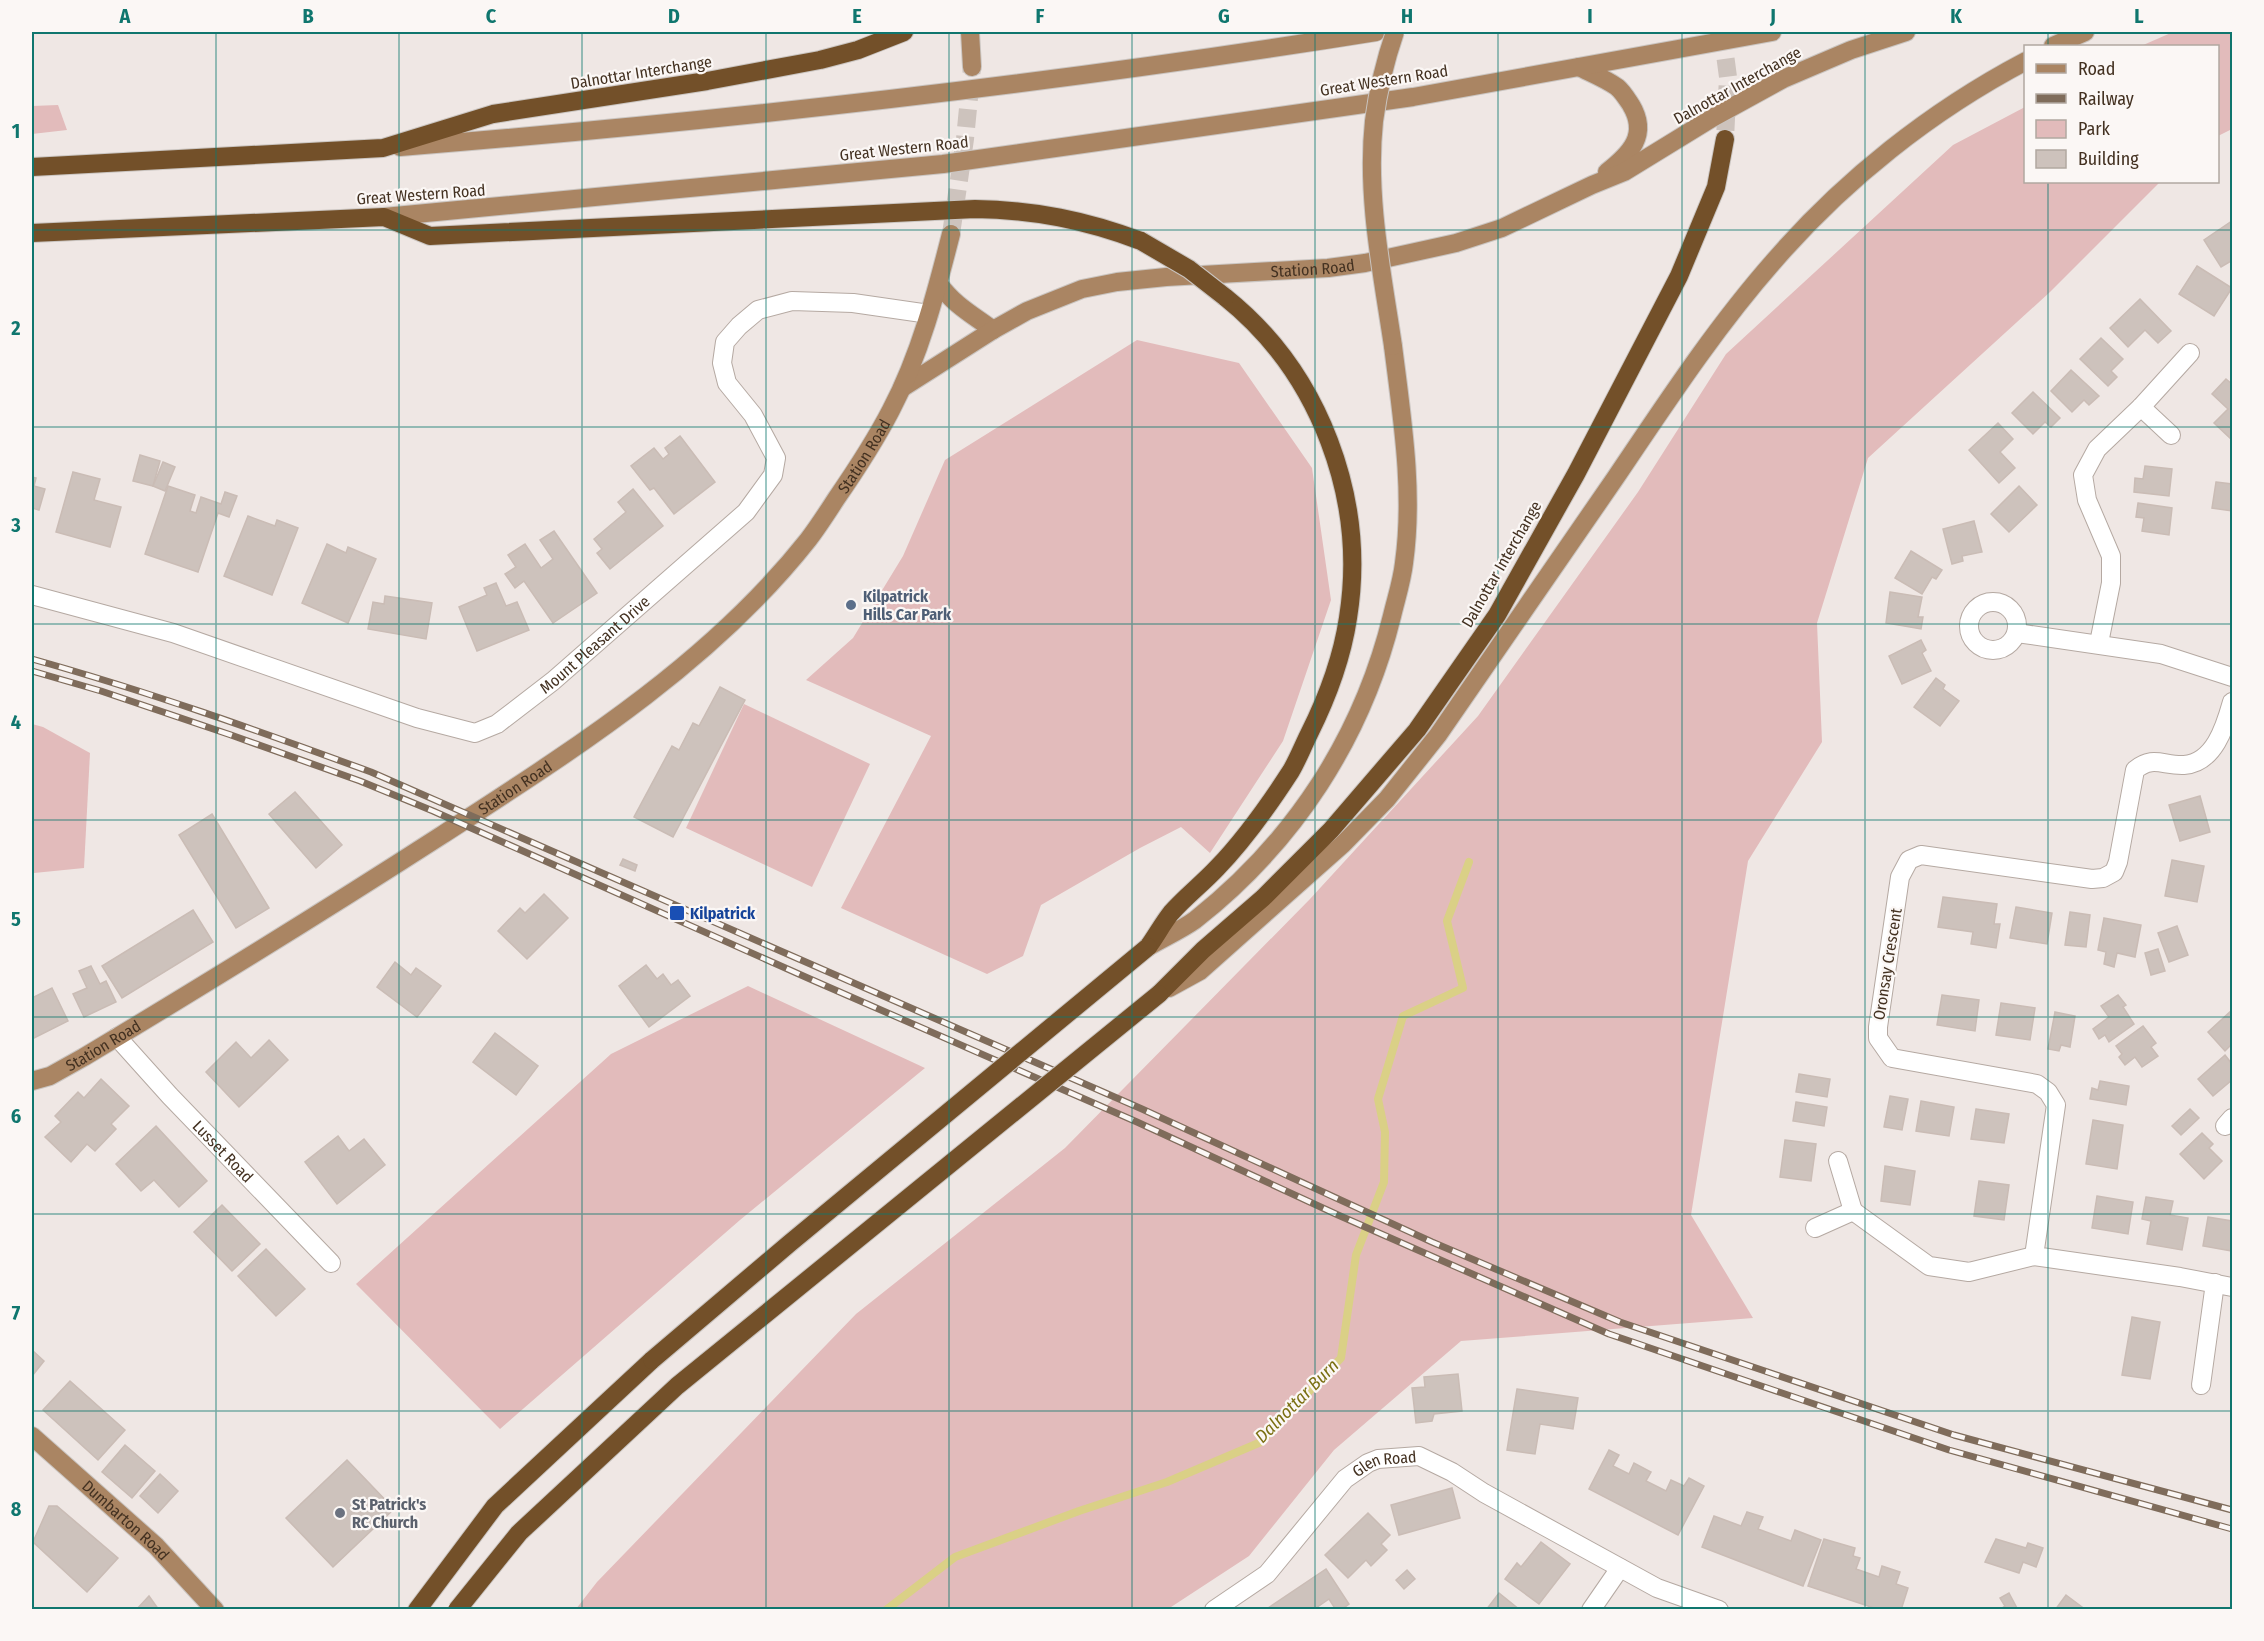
<svg xmlns="http://www.w3.org/2000/svg" width="2264" height="1641" viewBox="0 0 2264 1641" font-family="'Fira Sans Condensed',sans-serif">
<rect width="100%" height="100%" fill="#efe7e4"/>
<g fill="#e2bbbb">
<polygon points="2173,32 2232,32 2232,129 2218,136 2218,46 2141,46"/>
<polygon points="58,105 67,130 32,134 32,106"/>
<polygon points="2025,107 2026,182 2160,182 2050,292 1868,458 1817,623 1822,742 1748,861 1691,1215 1753,1318 1461,1341 1334,1450 1249,1556 1168,1609 576,1609 597,1582 856,1314 1065,1148 1310,899 1478,716 1638,492 1726,354 1953,145"/>
<polygon points="1137,340 1239,363 1312,468 1331,600 1283,741 1210,853 1181,827 1140,848 1041,905 1023,956 987,974 841,908 931,736 806,680 853,638 903,556 945,460"/>
<polygon points="744,704 870,764 812,887 686,828"/>
<polygon points="32,724 43,727 90,753 84,868 34,873 32,829"/>
<polygon points="748,986 925,1068 740,1220 500,1429 356,1284 611,1054"/>
</g>
<g fill="none" stroke-linecap="round" stroke-linejoin="round">
<polyline stroke="#dad086" stroke-width="8" points="886,1610 955,1557 1079,1511 1167,1482 1261,1442 1341,1358 1356,1255 1384,1182 1385,1132 1378,1099 1403,1016 1463,988 1447,921 1469,862"/>
</g>
<g fill="#cdc2bc" stroke="#cabcb5" stroke-width="1.5">
<polygon points="2232,221 2232,263 2231,261 2221,267 2204,240"/>
<polygon points="2197,266 2232,288 2214,316 2179,294"/>
<polygon points="2140,299 2171,331 2158,343 2145,330 2128,347 2110,328"/>
<polygon points="2101,338 2123,359 2111,371 2117,377 2108,386 2080,359"/>
<polygon points="2071,370 2099,396 2089,405 2084,400 2072,412 2051,391"/>
<polygon points="2226,379 2232,384 2232,440 2214,423 2228,409 2212,394"/>
<polygon points="2033,392 2060,418 2051,427 2045,422 2033,434 2012,413"/>
<polygon points="1998,423 2013,439 2000,452 2015,468 1999,483 1969,450"/>
<polygon points="680,436 715,482 674,514 654,488 650,490 631,466 654,448 663,459 669,454 665,448"/>
<polygon points="140,455 160,461 153,486 133,481"/>
<polygon points="163,462 175,467 165,491 153,486"/>
<polygon points="2145,466 2172,469 2169,496 2134,492 2135,478 2143,479"/>
<polygon points="73,472 100,479 94,500 121,507 110,547 56,532"/>
<polygon points="32,477 36,478 34,486 45,489 39,510 32,508"/>
<polygon points="2216,482 2232,484 2232,511 2212,508"/>
<polygon points="168,486 195,495 190,511 196,513 201,497 221,504 225,492 237,496 229,517 218,513 198,572 145,554"/>
<polygon points="2019,486 2037,505 2009,532 1991,514"/>
<polygon points="633,489 663,526 610,569 597,553 602,549 594,539 626,512 618,502"/>
<polygon points="2138,503 2172,508 2169,535 2142,531 2144,518 2136,517"/>
<polygon points="248,516 275,526 277,520 298,528 272,595 224,576"/>
<polygon points="1974,521 1982,552 1962,556 1963,561 1952,564 1943,529"/>
<polygon points="554,531 597,593 553,623 524,581 515,588 505,574 516,567 508,555 525,544 541,568 553,559 540,540"/>
<polygon points="327,544 346,553 348,547 376,559 348,623 302,603"/>
<polygon points="1911,551 1942,570 1936,579 1932,577 1922,594 1895,578"/>
<polygon points="496,583 506,606 517,602 529,630 477,651 459,607 487,595 484,588"/>
<polygon points="1890,592 1922,597 1918,617 1923,617 1921,629 1886,623"/>
<polygon points="385,596 432,603 426,639 368,629 373,602 384,604"/>
<polygon points="1921,640 1926,650 1922,653 1931,671 1902,684 1889,656"/>
<polygon points="1936,678 1945,685 1943,689 1959,701 1940,726 1914,707"/>
<polygon points="720,687 745,700 673,837 634,817 672,746 679,750 693,723 699,726"/>
<polygon points="295,792 342,845 316,868 269,814"/>
<polygon points="2200,796 2210,832 2180,841 2169,805"/>
<polygon points="212,814 269,908 236,928 179,835"/>
<polygon points="623,859 637,865 635,871 620,865"/>
<polygon points="2172,860 2204,866 2197,902 2165,896"/>
<polygon points="544,894 568,918 527,959 498,931 520,908 525,913"/>
<polygon points="1943,897 1997,904 1994,924 2000,924 1996,948 1971,944 1973,932 1938,927"/>
<polygon points="2016,907 2052,913 2047,944 2010,938"/>
<polygon points="193,910 213,942 122,998 102,966"/>
<polygon points="2070,912 2090,915 2086,947 2065,945"/>
<polygon points="2104,918 2141,925 2135,957 2117,953 2114,967 2104,964 2106,952 2098,950"/>
<polygon points="2177,926 2188,955 2169,962 2158,933"/>
<polygon points="2158,949 2165,971 2151,975 2145,953"/>
<polygon points="395,962 411,975 416,968 441,986 417,1017 377,987"/>
<polygon points="646,965 657,979 663,974 671,985 678,980 690,996 649,1027 619,986"/>
<polygon points="91,966 100,984 106,981 116,1002 84,1017 73,994 87,988 79,971"/>
<polygon points="52,988 68,1021 32,1039 32,998"/>
<polygon points="1942,995 1979,1000 1975,1031 1937,1025"/>
<polygon points="2118,995 2126,1005 2123,1007 2134,1024 2109,1042 2105,1035 2099,1039 2093,1029 2109,1017 2101,1006"/>
<polygon points="2001,1003 2035,1008 2030,1040 1996,1035"/>
<polygon points="2232,1010 2232,1044 2225,1051 2208,1032"/>
<polygon points="2055,1012 2075,1016 2070,1047 2061,1045 2059,1051 2048,1049"/>
<polygon points="2143,1026 2156,1043 2151,1047 2158,1056 2142,1067 2135,1057 2125,1065 2119,1057 2122,1054 2116,1046"/>
<polygon points="495,1033 538,1066 516,1095 473,1062"/>
<polygon points="269,1040 288,1060 239,1107 206,1072 236,1042 251,1058"/>
<polygon points="2225,1055 2232,1064 2232,1080 2213,1096 2198,1079"/>
<polygon points="1799,1074 1830,1079 1827,1097 1796,1092"/>
<polygon points="101,1079 129,1106 111,1124 116,1129 95,1151 87,1144 71,1162 45,1137 61,1122 55,1116 78,1092 84,1098"/>
<polygon points="2100,1081 2129,1086 2126,1105 2090,1099 2092,1088 2098,1090"/>
<polygon points="1890,1096 1908,1099 1902,1130 1884,1127"/>
<polygon points="1921,1101 1954,1107 1949,1136 1916,1131"/>
<polygon points="1796,1102 1827,1107 1824,1126 1793,1121"/>
<polygon points="1976,1109 2009,1114 2004,1143 1971,1139"/>
<polygon points="2190,1109 2199,1118 2181,1135 2172,1126"/>
<polygon points="2093,1120 2123,1125 2117,1169 2086,1164"/>
<polygon points="156,1126 207,1181 179,1207 154,1180 141,1191 116,1164"/>
<polygon points="2202,1133 2213,1144 2209,1148 2222,1161 2204,1179 2180,1154"/>
<polygon points="338,1136 349,1151 364,1139 385,1165 337,1204 305,1162"/>
<polygon points="1785,1140 1816,1144 1811,1181 1780,1177"/>
<polygon points="1885,1166 1915,1171 1910,1205 1881,1201"/>
<polygon points="1979,1181 2009,1185 2004,1220 1974,1216"/>
<polygon points="2097,1196 2133,1202 2128,1234 2092,1228"/>
<polygon points="2146,1197 2173,1201 2170,1215 2188,1218 2182,1250 2147,1244 2151,1221 2142,1219"/>
<polygon points="222,1205 260,1244 232,1271 194,1232"/>
<polygon points="2208,1217 2232,1221 2232,1251 2203,1246"/>
<polygon points="266,1249 305,1289 276,1316 238,1276"/>
<polygon points="2132,1317 2160,1322 2150,1379 2122,1375"/>
<polygon points="32,1350 44,1361 32,1376"/>
<polygon points="1458,1374 1462,1411 1434,1414 1432,1421 1416,1423 1412,1388 1425,1387 1424,1377"/>
<polygon points="70,1381 125,1430 98,1460 43,1410"/>
<polygon points="1517,1389 1578,1398 1573,1429 1540,1424 1535,1454 1507,1450"/>
<polygon points="125,1445 155,1471 132,1498 102,1472"/>
<polygon points="1609,1450 1619,1455 1613,1466 1629,1474 1634,1463 1651,1472 1646,1481 1666,1491 1671,1480 1684,1486 1689,1478 1704,1486 1678,1535 1589,1489"/>
<polygon points="347,1460 394,1509 333,1567 286,1518"/>
<polygon points="160,1474 178,1491 158,1513 140,1496"/>
<polygon points="1452,1488 1460,1518 1399,1535 1391,1505"/>
<polygon points="49,1506 57,1506 118,1558 87,1592 33,1542"/>
<polygon points="1747,1512 1763,1517 1758,1529 1791,1541 1795,1530 1821,1540 1803,1586 1702,1547 1714,1516 1741,1526"/>
<polygon points="1368,1513 1390,1535 1381,1544 1387,1550 1371,1566 1366,1560 1348,1578 1325,1555"/>
<polygon points="1824,1539 1855,1548 1853,1556 1860,1558 1856,1569 1879,1577 1882,1566 1900,1572 1896,1584 1908,1588 1901,1610 1880,1610 1808,1586"/>
<polygon points="1996,1539 2026,1548 2028,1543 2043,1548 2036,1567 2023,1562 2019,1573 1985,1562"/>
<polygon points="1541,1542 1570,1564 1539,1604 1505,1579 1517,1563 1521,1567"/>
<polygon points="1326,1569 1349,1604 1341,1610 1336,1610 1329,1599 1313,1610 1265,1610"/>
<polygon points="1407,1570 1415,1579 1404,1589 1396,1580"/>
<polygon points="1499,1593 1520,1610 1486,1610"/>
<polygon points="2009,1593 2018,1610 1999,1610 2005,1606 2000,1598"/>
<polygon points="2066,1595 2086,1610 2055,1610"/>
<polygon points="149,1596 159,1610 136,1610"/>
</g>
<g fill="none" stroke-linecap="round" stroke-linejoin="round">
<polyline stroke="#cdc3bd" stroke-width="18" stroke-dasharray="18 9" stroke-linecap="butt" points="951,234 965,139 972,67"/>
<polyline stroke="#cdc3bd" stroke-width="18" stroke-dasharray="18 9" stroke-linecap="butt" points="1722,32 1728,77 1725,139"/>
<defs>
<g id="street">
<polyline points="2141,407 2171,435"/>
<path id="s1" d="M32,595L173,633L417,718L475,733L497,724L553,681L746,512L773,475L776,458L753,415L727,383L722,363L725,342L739,326L758,310L792,301L853,303L929,314"/>
<circle cx="1993" cy="626" r="24"/>
<polyline points="2017,633 2161,654 2232,677"/>
<polyline points="2099,643 2111,583 2111,556 2087,500 2083,475 2097,449 2141,407 2190,353"/>
<path d="M2232,702C2225,727 2214,763 2184,765C2163,766 2153,755 2135,770L2118,862L2114,872L2103,878L2092,879L1921,855L1909,860L1900,877L1878,1027V1038L1892,1058L2037,1084L2048,1092L2056,1105L2034,1256L2180,1277L2232,1287"/>
<path id="s2" d="M117,1037L170,1096L331,1263"/>
<polyline points="2225,1126 2232,1118"/>
<polyline points="1853,1211 1929,1266 1969,1272 2034,1256"/>
<polyline points="1815,1228 1853,1211 1838,1161"/>
<polyline points="2201,1385 2215,1283"/>
<path id="s3" d="M1214,1610L1267,1574L1345,1479L1368,1463L1378,1459L1419,1456L1452,1472L1484,1493L1657,1588L1719,1610"/>
<polyline points="1591,1610 1620,1568"/>
</g>
<g id="primary">
<polyline points="970,32 972,67"/>
<polyline points="2053,46 2085,32"/>
<path d="M1579,67C1591,73 1606,79 1617,87C1623,92 1627,99 1631,105C1649,135 1630,154 1607,172"/>
<path d="M400,147C726,121 1052,84 1376,32"/>
<polyline points="384,217 943,164 1413,97 1772,32"/>
<path d="M939,284C954,305 973,315 993,330"/>
<path id="s4" d="M902,388L993,330L1027,311L1082,289L1117,282L1166,277L1328,268L1365,263L1456,243L1502,228L1592,185L1624,172L1712,118L1783,79L1851,50L1906,32"/>
<path d="M1148,947C1163,938 1181,930 1195,920C1294,842 1362,738 1392,616C1396,599 1402,581 1404,563C1414,491 1402,418 1393,346"/>
<path d="M1169,988L1200,971L1343,844L1387,799L1438,735C1497,649 1557,563 1616,477C1666,403 1715,328 1774,261C1844,180 1931,111 2026,61"/>
<path id="s5" d="M32,1081L50,1076L84,1057C204,985 324,911 442,835C573,750 710,664 808,540C818,527 827,513 836,499C856,470 875,441 891,410C920,355 936,293 951,234"/>
<path id="s6" d="M32,1436L156,1546L215,1610"/>
</g>
<g id="highway">
<polyline points="32,167 383,148 493,114 707,81 820,60 858,50 904,32"/>
<path d="M32,233L384,217L430,236L975,209C1035,210 1085,220 1141,241"/>
<path d="M1148,947C1156,936 1163,923 1171,913C1185,897 1202,884 1217,868C1245,839 1269,805 1291,771C1298,759 1303,746 1309,734C1327,698 1342,658 1348,618C1367,499 1320,373 1225,297"/>
<polyline points="1159,994 1203,950 1263,898 1331,830 1417,730 1497,615 1576,474 1679,276 1716,187 1725,139"/>
<polyline points="417,1610 495,1506 652,1360"/>
</g>
</defs>
<use href="#street" stroke="#b5a9a2" stroke-width="20"/>
<use href="#primary" stroke="#cac5c1" stroke-width="20"/>
<use href="#highway" stroke="#cac5c1" stroke-width="20"/>
<use href="#street" stroke="#fff" stroke-width="18"/>
<use href="#primary" stroke="#aa8563" stroke-width="18"/>
<use href="#highway" stroke="#735029" stroke-width="18"/>
<defs>
<g id="rail">
<path d="M32,659C147,691 259,731 371,772L1142,1109L1432,1242L1620,1322L1954,1435L2232,1510"/>
<polyline points="32,671 101,691 231,735 360,781 433,811 810,979 1137,1122 1338,1215 1609,1334 1949,1450 2232,1529"/>
</g>
</defs>
<use href="#rail" stroke="#7f6c5b" stroke-width="7"/>
<use href="#rail" stroke="#fbf7f5" stroke-width="4.5" stroke-dasharray="14" stroke-linecap="butt"/>
<defs>
<path id="primary-bridge" d="M1393,346C1382,272 1366,196 1374,121C1378,91 1385,61 1395,32"/>
<g id="highway-bridge">
<polyline points="1141,241 1189,269 1225,297"/>
<polyline points="652,1360 790,1243 1148,947"/>
<polyline points="457,1610 519,1533 677,1386 1159,994"/>
</g>
</defs>
<use href="#primary-bridge" stroke="#cac5c1" stroke-width="20" stroke-linecap="butt"/>
<use href="#highway-bridge" stroke="#cac5c1" stroke-width="20" stroke-linecap="butt"/>
<use href="#primary-bridge" stroke="#aa8563" stroke-width="18"/>
<use href="#highway-bridge" stroke="#735029" stroke-width="18"/>
</g>
<path fill="none" stroke="#0f766e" stroke-width="1.5" stroke-opacity="0.55" d="M216,32V1610M399,32V1610M582,32V1610M766,32V1610M949,32V1610M1132,32V1610M1315,32V1610M1498,32V1610M1682,32V1610M1865,32V1610M2048,32V46M2048,182V1610M32,230H2232M32,427H2232M32,624H2232M32,820H2232M32,1017H2232M32,1214H2232M32,1411H2232"/>
<circle fill="#5c6f8a" stroke="#fbf7f5" stroke-width="2" cx="851" cy="605" r="6"/>
<rect fill="#1a4fb4" stroke="#fbf7f5" stroke-width="2" x="669" y="905" width="16" height="16" rx="3"/>
<circle fill="#6b7280" stroke="#fbf7f5" stroke-width="2" cx="340" cy="1513" r="6"/>
<g text-anchor="middle" stroke-width="4.5" stroke-linejoin="round" paint-order="stroke">
<g font-size="16" fill="#433121" stroke="#fbf7f5">
<text transform="translate(641 72) rotate(-9)" y="6">Dalnottar Interchange</text>
<text transform="translate(1384 80) rotate(-9)" y="6">Great Western Road</text>
<text transform="translate(1737 85) rotate(-29)" y="6">Dalnottar Interchange</text>
<text transform="translate(904 148) rotate(-6)" y="6">Great Western Road</text>
<text transform="translate(421 194) rotate(-4)" y="6">Great Western Road</text>
<text dy="6" stroke="none"><textPath href="#s4" startOffset="438">Station Road</textPath></text>
<text dy="6" stroke="none"><textPath href="#s5" startOffset="1052">Station Road</textPath></text>
<text transform="translate(1501 564) rotate(-60)" y="6">Dalnottar Interchange</text>
<text dy="6" stroke="none"><textPath href="#s1" startOffset="614">Mount Pleasant Drive</textPath></text>
<text dy="6" stroke="none"><textPath href="#s5" startOffset="566">Station Road</textPath></text>
<text transform="translate(1887 964) rotate(-81)" y="6">Oronsay Crescent</text>
<text dy="6" stroke="none"><textPath href="#s5" startOffset="80">Station Road</textPath></text>
<text dy="6" stroke="none"><textPath href="#s2" startOffset="156">Lusset Road</textPath></text>
<text dy="6" stroke="none"><textPath href="#s3" startOffset="231">Glen Road</textPath></text>
<text dy="6" stroke="none"><textPath href="#s6" startOffset="126">Dumbarton Road</textPath></text>
</g>
<g font-size="16" font-weight="bold" fill="#4e5e75" stroke="#fbf7f5" text-anchor="start">
<text x="863" y="602">Kilpatrick<tspan x="863" dy="18">Hills Car Park</tspan></text>
</g>
<g font-size="16" font-weight="bold" fill="#164399" stroke="#fbf7f5" text-anchor="start">
<text x="690" y="919">Kilpatrick</text>
</g>
<g font-size="16" font-weight="bold" fill="#5b616d" stroke="#fbf7f5" text-anchor="start">
<text x="352" y="1510">St Patrick's<tspan x="352" dy="18">RC Church</tspan></text>
</g>
<g font-size="18" font-style="italic" fill="#7b7013" stroke="#fbf7f5">
<text transform="translate(1297 1401) rotate(-45)" y="6">Dalnottar Burn</text>
</g>
</g>
<rect width="2264" height="1641" fill="none" stroke="#fbf7f5" stroke-width="66"/>
<rect x="2024" y="45" width="195" height="138" fill="#fbf7f5" stroke="#b1a8a0" stroke-width="1.5"/>
<rect x="2036" y="64" width="30" height="9" fill="#aa8563" stroke="#b1a8a0" stroke-width="1.5"/>
<text x="2078" y="75" font-size="18" fill="#433121">Road</text>
<rect x="2036" y="94" width="30" height="9" fill="#7f6c5b" stroke="#b1a8a0" stroke-width="1.5"/>
<text x="2078" y="105" font-size="18" fill="#433121">Railway</text>
<rect x="2036" y="120" width="30" height="18" fill="#e2bbbb" stroke="#b1a8a0" stroke-width="1.5"/>
<text x="2078" y="135" font-size="18" fill="#433121">Park</text>
<rect x="2036" y="150" width="30" height="18" fill="#cdc2bc" stroke="#b1a8a0" stroke-width="1.5"/>
<text x="2078" y="165" font-size="18" fill="#433121">Building</text>
<rect x="33" y="33" width="2198" height="1575" fill="none" stroke="#0f766e" stroke-width="2"/>
<g font-size="20" text-anchor="middle" font-weight="bold" fill="#0f766e">
<text x="125" y="23">A</text>
<text x="308" y="23">B</text>
<text x="491" y="23">C</text>
<text x="674" y="23">D</text>
<text x="857" y="23">E</text>
<text x="1040" y="23">F</text>
<text x="1224" y="23">G</text>
<text x="1407" y="23">H</text>
<text x="1590" y="23">I</text>
<text x="1773" y="23">J</text>
<text x="1956" y="23">K</text>
<text x="2139" y="23">L</text>
<text x="16" y="138">1</text>
<text x="16" y="335">2</text>
<text x="16" y="532">3</text>
<text x="16" y="729">4</text>
<text x="16" y="926">5</text>
<text x="16" y="1123">6</text>
<text x="16" y="1320">7</text>
<text x="16" y="1516">8</text>
</g>
</svg>
